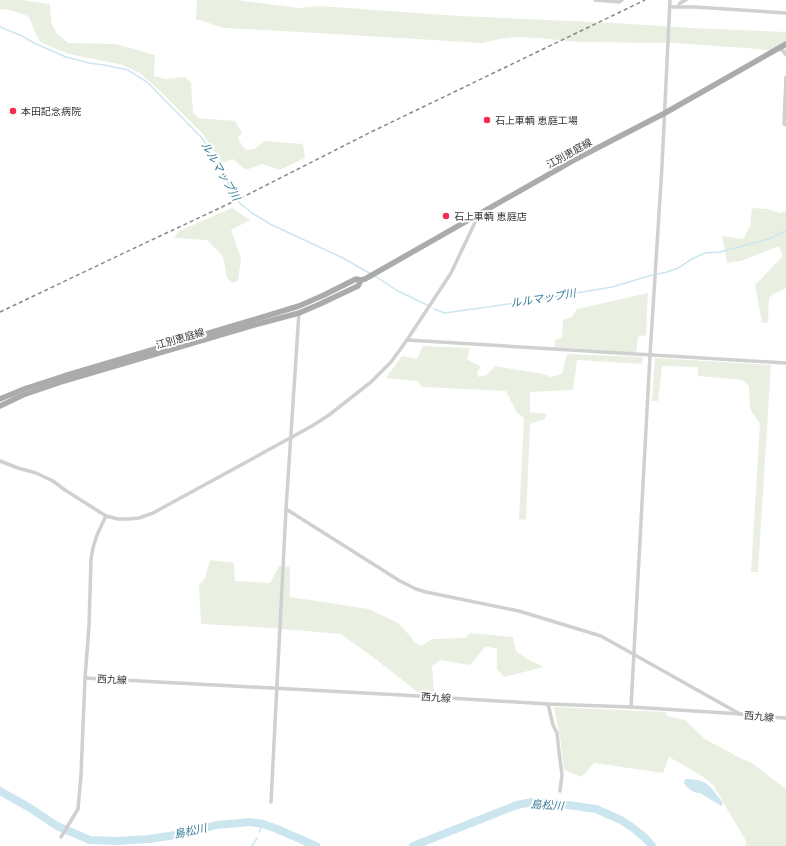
<svg xmlns="http://www.w3.org/2000/svg" width="786" height="846" viewBox="0 0 786 846" font-family="Quicksand,'Noto Sans JP',sans-serif">
<rect width="100%" height="100%" fill="#fff"/>
<g fill="#eaf0e1">
<polygon points="0,0 25,0 27,1 50,4 51,22 57,34 69,43 116,44 155,55 154,76 165,79 185,77 191,83 193,112 198,118 235,121 242,133 238,138 243,147 247,150 255,149 265,141 303,144 305,158 280,170 262,164 246,170 233,159 222,163 203,134 160,91 141,74 123,65 69,54 42,43 38,39 29,17 23,14 5,9 0,10"/>
<polygon points="197,0 237,0 299,8 319,6 459,16 616,23 692,28 786,32 786,53 759,49 674,43 577,42 539,38 513,37 500,39 482,43 317,33 224,28 196,19"/>
<polygon points="232,208 250,220 231,230 241,258 238,281 233,283 227,278 223,256 207,240 174,238 179,231"/>
<polygon points="752,208 768,209 779,213 786,211 786,288 773,294 769,298 768,323 762,323 755,285 783,256 779,246 741,261 727,263 722,236 743,239 750,226"/>
<polygon points="648,293 646,335 638,337 636,353 555,347 555,340 562,338 563,320 572,317 577,309"/>
<path d="M423,346L470,348L467,358C470,363 477,363 481,367L477,372L478,377L486,375L495,366L543,374L551,377L562,374L567,354L643,357L642,364L577,360L573,390L530,392V412L547,414L545,419L530,424L526,520L519,519L524,418L517,413L506,391L422,387L417,381L386,378L402,356L417,359Z"/>
<polygon points="655,358 771,365 758,572 751,572 760,424 750,409 749,386 742,380 698,376 698,367 662,366 658,401 652,401"/>
<polygon points="210,560 234,563 235,581 270,583 279,566 290,567 290,597 369,609 398,623 411,637 415,643 421,646 432,639 465,638 470,633 513,637 516,651 527,659 544,667 504,677 497,669 497,649 486,646 470,665 440,660 432,666 434,693 419,693 374,658 341,634 272,628 201,624 199,585 205,578"/>
<polygon points="554,707 666,712 667,716 685,720 705,739 740,758 752,763 786,789 786,846 745,846 746,841 713,785 702,776 669,757 663,773 594,763 582,777 564,770 560,737"/>
</g>
<path fill="#cce6f0" d="M685,779C708,779 710,786 723,803L721,806L700,793C693,793 687,788 684,783Z"/>
<g fill="none" stroke-linecap="round" stroke-linejoin="round">
<g stroke="#cce6f0" stroke-width="1.5">
<polyline points="0,27 22,36 34,43 66,57 89,63 104,65 128,70 147,82 202,138 219,165 237,201 252,213 270,224 343,258 371,274"/>
<polyline points="658,274 667,272 678,268 692,259 705,253 720,252 769,239 786,231"/>
<polyline points="375,276 396,290 427,305"/>
<polyline points="434,309 445,313 529,301 612,287 652,275"/>
<polyline points="259,832 263,824"/>
<polyline points="252,846 257,838"/>
</g>
<g stroke="#cce6f0" stroke-width="8">
<polyline points="0,791 30,808 57,826 90,840 116,841 149,839 182,834 217,825 250,822 263,824 277,829 316,846"/>
<polyline points="413,846 517,805 532,802 554,803 596,809 621,820 633,828 645,838 652,846"/>
</g>
<g stroke="#d0d0d0" stroke-width="3.5">
<polyline points="595,0 619,2 622,0"/>
<polyline points="670,7 695,7 786,13"/>
<polyline points="678,7 680,3 686,0"/>
<polyline points="780,47 786,55"/>
<polyline points="786,77 784,124 786,125"/>
<polyline points="407,340 786,363"/>
<polyline points="0,461 18,468 36,473 53,481 65,490 106,516 118,519 128,519 139,518 153,513 312,426 329,415 371,382 391,362 407,340 451,273 479,214"/>
<polyline points="286,509 400,581 416,589 426,592 519,611 601,636 740,714"/>
<polyline points="85,678 401,695 548,704 631,707 741,714 749,716 786,718"/>
<polyline points="548,704 553,725 557,733 559,752 562,775 560,791"/>
<polyline points="631,707 650,355 662,166 670,0"/>
<polyline points="271,802 286,509 299,312"/>
<path d="M61,837L78,809L81,775L85,678L89,626L91,559C93,542 98,532 106,516"/>
</g>
<g stroke="#ababab" stroke-width="5.5">
<polyline points="0,399 24,389 64,376 253,320 299,306 324,295 356,279 361,280 365,279 574,160 665,113 786,44"/>
<polyline points="0,406 23,395 64,381 254,325 299,313 320,304 358,286 361,280"/>
</g>
<polyline stroke="#888" stroke-width="1.5" stroke-dasharray="4 3" stroke-linecap="butt" points="0,312 126,252 239,199 369,133 645,0"/>
</g>
<g fill="#f32b4d" stroke="#fff" stroke-width="1.5">
<circle cx="13" cy="111" r="4"/>
<circle cx="487" cy="120" r="4"/>
<circle cx="446" cy="216" r="4"/>
</g>
<g text-anchor="middle" stroke-width="4" stroke-linejoin="round" paint-order="stroke">
<g font-size="10" fill="#333" stroke="#fff" text-anchor="start">
<text x="21" y="115">本田記念病院</text>
<text x="495" y="124">石上車輌 恵庭工場</text>
<text x="454" y="220">石上車輌 恵庭店</text>
</g>
<g font-size="10" fill="#333" stroke="#fff">
<text transform="translate(569 153) rotate(-29)" y="4">江別恵庭線</text>
<text transform="translate(180 338) rotate(-16)" y="4">江別恵庭線</text>
<text transform="translate(112 679) rotate(3)" y="4">西九線</text>
<text transform="translate(436 697) rotate(4)" y="4">西九線</text>
<text transform="translate(759 716) rotate(5)" y="4">西九線</text>
</g>
<g font-size="11" font-style="italic" fill="#367a96" stroke="#fff">
<text transform="translate(221 171) rotate(60)" y="4">ルルマップ川</text>
<text transform="translate(543 298) rotate(-9)" y="4">ルルマップ川</text>
<text transform="translate(547 805) rotate(4)" y="4">島松川</text>
<text transform="translate(190 831) rotate(-12)" y="4">島松川</text>
</g>
</g>
</svg>
